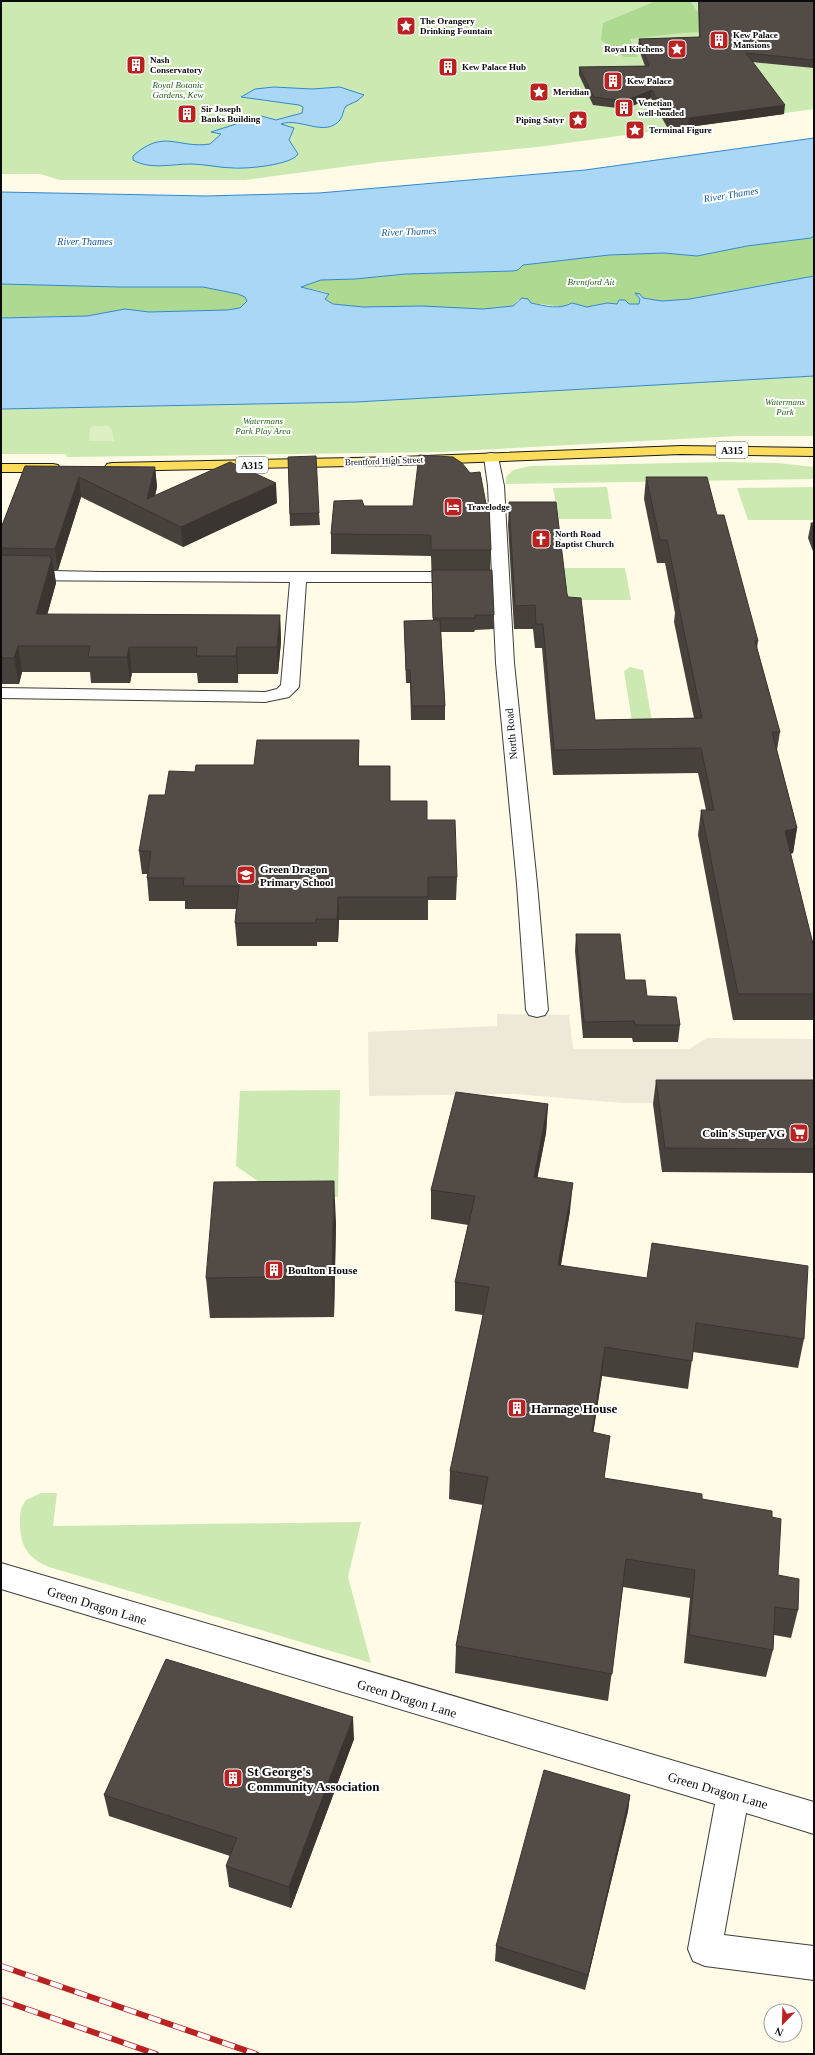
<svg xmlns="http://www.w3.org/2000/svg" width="815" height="2055" viewBox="0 0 815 2055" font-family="'Times New Roman',serif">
<rect width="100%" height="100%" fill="#fffbe7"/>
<g fill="#cbe9b1">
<polygon points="1,1 814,1 814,109 538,147 380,162 245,180 60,180 40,174 1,174"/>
<polygon points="814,376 814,436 736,436 441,452 67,457 66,454 1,454 1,409 356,402"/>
<polygon points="725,462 778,463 814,467 814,479 506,484 506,477 513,470 530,466"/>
<polygon points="607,487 612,519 559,519 553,488"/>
<polygon points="814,487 814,520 748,520 737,488"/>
<polygon points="563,568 625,568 631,600 568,600"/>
<polygon points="630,667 643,670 652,721 632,721 624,671"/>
<polygon points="340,1090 338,1197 281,1197 236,1166 240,1091"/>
<path d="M41,1493H57L53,1526L361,1522L348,1577L371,1663L49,1567C28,1558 20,1546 20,1523C20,1514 20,1508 26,1500Z"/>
</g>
<g fill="#aed991">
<polygon points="656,1 690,1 699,14 704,32 681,33 630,39 637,57 624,57 601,40 603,23"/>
<polygon points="814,236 814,276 690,299 662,301 643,298 640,294 636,294 640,299 639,304 629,304 625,300 619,300 617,304 607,303 587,307 572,303 563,307 531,303 528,299 518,300 513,306 483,309 363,307 333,304 325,299 328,294 325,292 301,287 321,280 355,279 406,274 513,271 518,270 523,265 609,255 664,253 697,256 747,246 790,241"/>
<polygon points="1,284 119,287 203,287 238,294 245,297 247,301 240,308 227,310 149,312 125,309 87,316 1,318"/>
</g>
<polygon fill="#def0c3" points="93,426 108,426 112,430 114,441 89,441 90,428"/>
<polygon fill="#ede8d8" points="497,1014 569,1015 573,1049 689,1049 707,1038 814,1039 814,1114 811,1104 622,1103 515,1094 369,1096 368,1032 497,1026"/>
<g fill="#abd7f7" stroke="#3288ce">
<path d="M274,87L312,89L340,87L364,95L357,101L346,106C343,110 343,116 340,120C325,138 300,117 281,124L294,128L289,140L298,154C292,165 246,169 234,168C219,168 205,164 191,164C172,164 150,170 133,160V156C164,128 178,149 210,144L221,134L211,132L261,116L276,120L302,113L303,107L299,105L241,97L255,89Z"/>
<path d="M814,138V236L811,238L747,246L697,256L664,253L609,255L523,265L518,270L513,271L406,274L355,279L321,280L301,287L329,294L325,299L333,304L363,307L422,306L483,309L513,306L522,298L528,299L531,303C546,306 559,310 572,303L587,307L607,303L617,304L619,300H625L629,304H639L640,299L635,293L640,294L643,298L662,301L690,299L814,276V376L356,402L1,409V318L87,316L125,309L149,312L227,310L240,308L247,301L245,297L238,294L203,287H119L1,284V192L206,196L319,193L585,170Z"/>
</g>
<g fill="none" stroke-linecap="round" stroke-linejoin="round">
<defs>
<g id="street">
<polygon points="491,453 496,454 498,457 504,486 514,663 537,884 548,1010 545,1015 537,1017 529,1015 526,1010 517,884 496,663 488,486 484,457 486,454"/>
<polygon points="1,570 102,572 461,572 467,574 469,577 467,580 461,582 306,582 299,687 289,697 265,702 1,698 1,688 265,692 277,689 281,685 290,582 1,580"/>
<polygon points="1,1563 814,1802 814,1834 746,1813 724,1935 814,1946 814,1980 705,1966 693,1961 688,1949 715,1804 1,1589"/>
</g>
<g id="primary">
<polygon points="681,446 814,448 814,456 681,454 400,465 112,471 107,470 105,467 107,464 112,463 400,457"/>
<polygon points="1,464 53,464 58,465 60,468 58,471 53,472 1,472"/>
</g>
</defs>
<use href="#street" stroke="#3d3d3d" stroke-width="2"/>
<use href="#primary" stroke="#1b1b1b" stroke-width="2"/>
<use href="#street" fill="#fff" fill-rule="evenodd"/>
<use href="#primary" fill="#fbdc5b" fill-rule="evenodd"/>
<defs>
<g id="rail">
<polyline points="1,1966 256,2054"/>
<polyline points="1,2000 156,2054"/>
</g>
</defs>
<use href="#rail" stroke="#ba2222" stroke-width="6"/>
<use href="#rail" stroke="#fff" stroke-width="4.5" stroke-dasharray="13" stroke-linecap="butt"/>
</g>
<g fill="#47413c">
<polygon points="698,1 814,1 814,68 752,62 784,114 688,127 667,127 651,98 625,109 593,105 579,75 579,67 645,66 638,47 639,39 699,37"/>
<polygon points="288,457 319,513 320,525 290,526"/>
<polygon points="25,466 155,467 157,487 155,496 277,503 183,547 81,497 58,570 54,570 56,583 47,615 280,615 281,641 278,674 238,674 238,683 198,683 197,673 132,673 130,683 91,683 90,672 22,672 19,684 1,684 1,528"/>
<polygon points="646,477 717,515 758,641 757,649 780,732 777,750 797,828 793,853 790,854 814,948 814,1020 733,1020 698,835 701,810 706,810 698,773 553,775 542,648 535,648 533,629 514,629 508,525 509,502 567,594 595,720 694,718 674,622 675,613 665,563 657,563 644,499"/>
<polygon points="364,506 491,550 490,570 494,615 494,629 475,630 474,632 441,632 445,706 445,720 411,720 410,683 406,683 404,621 433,621 431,556 331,554 331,534"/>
<polygon points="811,523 814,523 814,554 808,538"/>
<polygon points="359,766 390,801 427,820 457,877 456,900 428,900 428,920 339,920 338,942 317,942 317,946 237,946 235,923 236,909 185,909 185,901 149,901 147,878 147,874 142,874 139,851 165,795 195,772"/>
<polygon points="576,934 625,980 647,996 680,1025 678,1042 633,1042 632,1038 583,1038 575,951"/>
<polygon points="656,1080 814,1080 814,1173 662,1172 653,1104"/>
<polygon points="548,1104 546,1133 537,1178 570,1211 561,1265 804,1339 798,1368 693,1352 688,1389 602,1376 593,1433 606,1464 604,1478 702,1499 772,1517 778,1575 798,1610 791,1638 774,1635 773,1650 766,1677 684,1663 690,1598 623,1587 608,1701 455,1673 456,1646 483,1505 449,1499 450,1471 483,1315 455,1311 455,1282 468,1225 431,1219 431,1190"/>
<polygon points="336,1222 334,1317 210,1318 206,1278"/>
<polygon points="354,1739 291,1908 229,1887 226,1866 230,1856 109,1816 104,1795"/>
<polygon points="630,1795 628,1811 585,1990 495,1961 496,1946"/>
</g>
<g fill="#3a3531">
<polygon points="652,90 651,98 625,109 625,101"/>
<polygon points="785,105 784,114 688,127 689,118"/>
<polygon points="155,467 157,487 151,512 147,499"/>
<polygon points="79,477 81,497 58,570 55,549"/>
<polygon points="276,483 277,503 183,547 181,527"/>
<polygon points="51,556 51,561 52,558 56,583 40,641 36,614"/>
<polygon points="280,615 281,641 278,674 277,647"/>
<polygon points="18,646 22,672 19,684 14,658"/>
<polygon points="129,647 132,673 130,683 127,657"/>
<polygon points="237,647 238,674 238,683 236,656"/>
<polygon points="359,740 359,789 358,766"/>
<polygon points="797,828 793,853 781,856 785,831"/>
<polygon points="338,897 339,920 338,942 337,919"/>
<polygon points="548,1104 546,1133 532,1206 534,1177"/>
<polygon points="334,1181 336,1222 334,1317 332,1276"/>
<polygon points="573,1183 570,1211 556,1294 558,1265"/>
<polygon points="605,1347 602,1376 589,1461 592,1432"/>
<polygon points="353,1717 354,1739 291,1908 289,1887"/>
<polygon points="630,1795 628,1811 585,1990 588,1975"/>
</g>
<g fill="#534c46" stroke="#3a3531">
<polygon points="699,1 814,1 814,60 746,53 785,105 689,118 668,119 652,90 625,101 594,97 579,67 649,66 639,39 700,37"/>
<polygon points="419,455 453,457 462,463 470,473 480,472 486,504 489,504 491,550 431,550 431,535 331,534 334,501 362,500 364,506 413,506"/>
<polygon points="316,456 319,513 290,514 288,457"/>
<polygon points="230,462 276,483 181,527 79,477 55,549 1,548 1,528 25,466 155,467 147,499"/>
<polygon points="646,477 707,477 717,515 724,515 758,641 755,641 780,732 772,732 797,828 785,831 814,948 814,994 738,994 701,810 714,810 701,748 554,750 543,624 536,624 535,605 515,606 509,502 556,502 567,594 568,597 581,598 595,720 702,718 677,598 679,598 667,540 660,540"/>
<polygon points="811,523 814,523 814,533"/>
<polygon points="1,555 51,556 50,558 52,558 36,614 280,615 277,647 237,647 236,656 196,656 197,647 129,647 127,657 88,657 90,646 18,646 14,658 1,658"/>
<polygon points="432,570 492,570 494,615 475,615 475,618 433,618"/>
<polygon points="440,620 445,706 412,706 410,670 406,670 404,621"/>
<polygon points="257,740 359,740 358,766 390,766 390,801 427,801 427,820 455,820 457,877 428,877 428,897 338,897 337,919 316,919 316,923 235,923 239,886 183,886 184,878 147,878 151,851 139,851 149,795 165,795 169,771 195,772 196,765 254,765"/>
<polygon points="576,934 620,934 625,980 645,980 647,996 676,997 680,1025 635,1025 634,1021 584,1022"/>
<polygon points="656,1080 814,1080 814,1149 665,1148"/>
<polygon points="456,1092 548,1104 534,1177 573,1183 558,1265 647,1278 652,1243 808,1266 804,1339 696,1323 692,1361 605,1347 592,1432 610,1436 604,1478 702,1494 702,1499 772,1511 772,1517 781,1519 778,1575 799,1579 798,1610 775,1607 773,1650 689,1635 695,1570 626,1559 612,1674 456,1646 488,1477 450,1471 489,1287 455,1282 475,1196 431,1190"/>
<polygon points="334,1181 332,1276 206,1278 214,1182"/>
<polygon points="166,1659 353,1717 289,1887 226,1866 237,1838 104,1795"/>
<polygon points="544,1770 630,1795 588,1975 496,1946"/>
</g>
<defs>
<symbol id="sight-square" viewBox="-11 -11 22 22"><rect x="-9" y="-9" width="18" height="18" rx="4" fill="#ba2222" stroke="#fff"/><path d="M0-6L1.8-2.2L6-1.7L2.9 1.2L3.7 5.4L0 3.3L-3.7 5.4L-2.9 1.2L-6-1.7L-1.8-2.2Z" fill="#fff"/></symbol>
<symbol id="building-square" viewBox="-11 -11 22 22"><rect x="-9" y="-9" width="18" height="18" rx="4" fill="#ba2222" stroke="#fff"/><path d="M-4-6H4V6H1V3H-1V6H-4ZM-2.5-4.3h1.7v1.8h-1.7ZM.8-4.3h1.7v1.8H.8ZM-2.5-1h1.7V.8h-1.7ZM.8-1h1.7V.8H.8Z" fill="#fff"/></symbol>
<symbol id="hotel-square" viewBox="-11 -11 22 22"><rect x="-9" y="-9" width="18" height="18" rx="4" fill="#ba2222" stroke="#fff"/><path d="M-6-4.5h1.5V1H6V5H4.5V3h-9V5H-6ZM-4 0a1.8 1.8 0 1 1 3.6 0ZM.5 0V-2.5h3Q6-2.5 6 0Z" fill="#fff"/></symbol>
<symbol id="church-square" viewBox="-11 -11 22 22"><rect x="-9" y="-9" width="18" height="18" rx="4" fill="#ba2222" stroke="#fff"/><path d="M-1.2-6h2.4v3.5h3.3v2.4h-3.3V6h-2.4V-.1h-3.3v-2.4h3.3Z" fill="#fff"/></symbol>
<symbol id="school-square" viewBox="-11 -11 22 22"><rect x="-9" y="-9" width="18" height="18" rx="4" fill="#ba2222" stroke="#fff"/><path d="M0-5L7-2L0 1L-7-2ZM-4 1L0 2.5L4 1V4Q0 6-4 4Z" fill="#fff"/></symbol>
<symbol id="supermarket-square" viewBox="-11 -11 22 22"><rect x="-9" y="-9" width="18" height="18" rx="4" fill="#ba2222" stroke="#fff"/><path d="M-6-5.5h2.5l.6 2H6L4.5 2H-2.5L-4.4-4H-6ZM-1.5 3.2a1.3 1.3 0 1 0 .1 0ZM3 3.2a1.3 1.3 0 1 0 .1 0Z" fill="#fff"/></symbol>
</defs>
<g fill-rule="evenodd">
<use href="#sight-square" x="395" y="15" width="22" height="22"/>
<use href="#building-square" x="708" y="29" width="22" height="22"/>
<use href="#sight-square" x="666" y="38" width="22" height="22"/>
<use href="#building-square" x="125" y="54" width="22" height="22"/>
<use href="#building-square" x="437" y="56" width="22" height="22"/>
<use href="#building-square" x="602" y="70" width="22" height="22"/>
<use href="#sight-square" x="528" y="81" width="22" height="22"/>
<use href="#building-square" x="613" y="97" width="22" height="22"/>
<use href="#building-square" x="176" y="103" width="22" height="22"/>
<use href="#sight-square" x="567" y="109" width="22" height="22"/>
<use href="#sight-square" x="624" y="119" width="22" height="22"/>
<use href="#hotel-square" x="442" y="496" width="22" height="22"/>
<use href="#church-square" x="530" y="528" width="22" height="22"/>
<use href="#school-square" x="235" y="864" width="22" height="22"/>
<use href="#supermarket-square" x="788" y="1122" width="22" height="22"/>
<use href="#building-square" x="263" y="1259" width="22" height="22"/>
<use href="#building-square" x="506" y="1397" width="22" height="22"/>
<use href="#building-square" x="222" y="1767" width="22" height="22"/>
</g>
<g text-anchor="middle" stroke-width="4" stroke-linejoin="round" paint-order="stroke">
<g font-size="9" font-weight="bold" fill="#0a0a0a" stroke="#fff" text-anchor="start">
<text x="420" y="24">The Orangery<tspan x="420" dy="10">Drinking Fountain</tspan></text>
<text x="733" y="38">Kew Palace<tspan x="733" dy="10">Mansions</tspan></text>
<text x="663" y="52" text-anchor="end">Royal Kitchens</text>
<text x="150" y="63">Nash<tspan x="150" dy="10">Conservatory</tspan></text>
<text x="462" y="70">Kew Palace Hub</text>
<text x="627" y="84">Kew Palace</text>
<text x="553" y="95">Meridian</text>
<text x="638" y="106">Venetian<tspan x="638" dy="10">well-headed</tspan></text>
<text x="201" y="112">Sir Joseph<tspan x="201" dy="10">Banks Building</tspan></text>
<text x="564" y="123" text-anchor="end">Piping Satyr</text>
<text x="649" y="133">Terminal Figure</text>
<text x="467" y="510">Travelodge</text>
<text x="555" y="537">North Road<tspan x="555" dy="10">Baptist Church</tspan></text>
</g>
<g font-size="9" font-style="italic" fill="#26611b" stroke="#fff">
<text x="178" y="88">Royal Botanic<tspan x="178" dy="10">Gardens, Kew</tspan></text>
<text x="591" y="285">Brentford Ait</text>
<text x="785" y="405">Watermans<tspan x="785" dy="10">Park</tspan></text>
<text x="263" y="424">Watermans<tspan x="263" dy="10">Park Play Area</tspan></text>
</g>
<g font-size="9" fill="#0a0a0a" stroke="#fff">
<text transform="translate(384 461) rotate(-2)" y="3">Brentford High Street</text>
</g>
<g font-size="10" font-style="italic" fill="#135a9c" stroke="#fff">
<text transform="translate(731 194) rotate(-9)" y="4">River Thames</text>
<text transform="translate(409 231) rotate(-2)" y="4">River Thames</text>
<text x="85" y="245">River Thames</text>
</g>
<g fill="#fff" stroke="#545454" stroke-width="1">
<rect x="716" y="442" width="32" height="16" rx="3"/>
<rect x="236" y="457" width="32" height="16" rx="3"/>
</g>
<g font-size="10" font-weight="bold" fill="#0a0a0a">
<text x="732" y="454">A315</text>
<text x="252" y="469">A315</text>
</g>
<g font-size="11" fill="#0a0a0a" stroke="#fff">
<text transform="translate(511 734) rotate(-95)" y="4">North Road</text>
</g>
<g font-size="11" font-weight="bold" fill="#0a0a0a" stroke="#fff" text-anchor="start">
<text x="260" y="873">Green Dragon<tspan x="260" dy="13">Primary School</tspan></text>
<text x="785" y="1137" text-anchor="end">Colin's Super VG</text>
<text x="288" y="1274">Boulton House</text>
</g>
<g font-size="13" font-weight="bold" fill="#0a0a0a" stroke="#fff" text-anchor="start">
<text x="531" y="1413">Harnage House</text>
<text x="247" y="1776">St George's<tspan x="247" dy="15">Community Association</tspan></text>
</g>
<g font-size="13" fill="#0a0a0a" stroke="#fff">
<text transform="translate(97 1605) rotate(17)" y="5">Green Dragon Lane</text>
<text transform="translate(407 1698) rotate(17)" y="5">Green Dragon Lane</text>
<text transform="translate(718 1790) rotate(16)" y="5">Green Dragon Lane</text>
</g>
</g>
<rect width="815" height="2055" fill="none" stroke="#0a0a0a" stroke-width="4"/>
<g transform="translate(783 2023) rotate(203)"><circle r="19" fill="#ffffff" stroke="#9d9d9d"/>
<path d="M0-3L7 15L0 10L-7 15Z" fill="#ba2222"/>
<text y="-6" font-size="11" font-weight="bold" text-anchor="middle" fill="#0a0a0a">N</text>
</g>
</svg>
